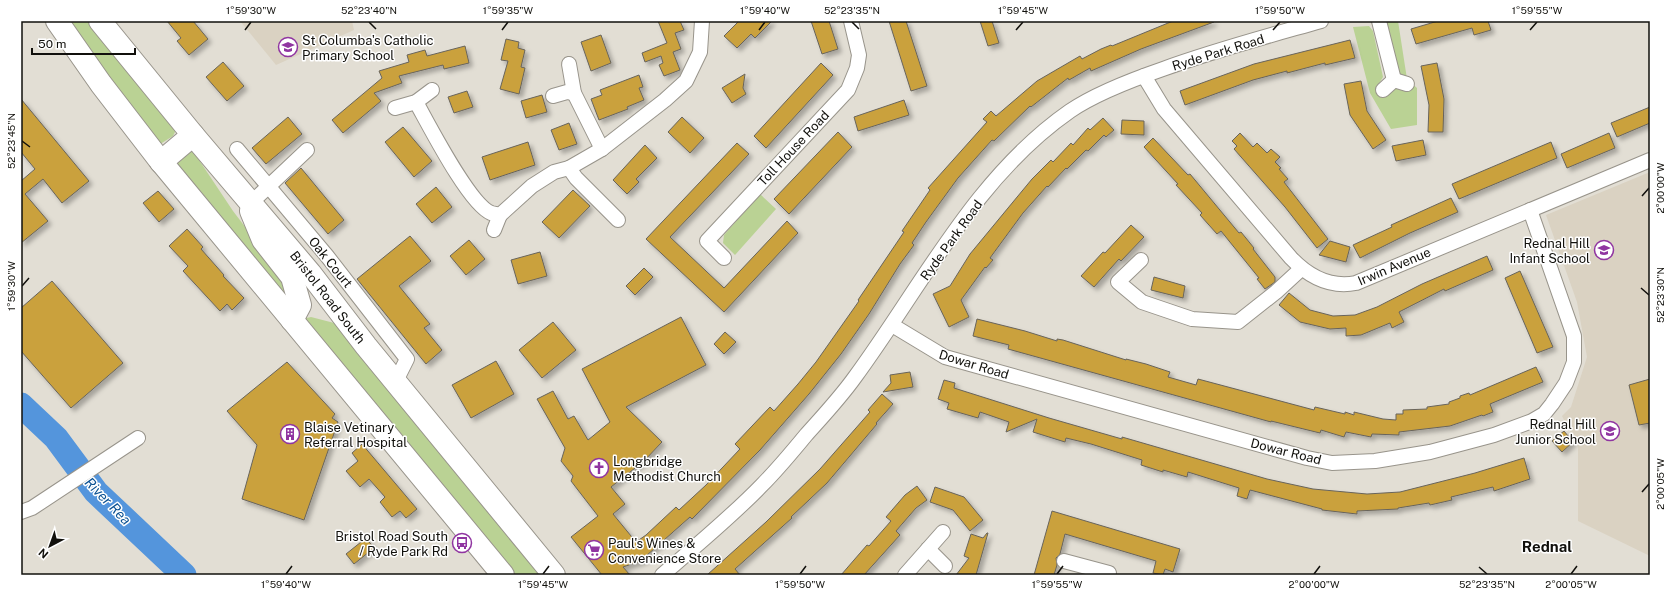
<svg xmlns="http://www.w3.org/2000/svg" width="1671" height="596" viewBox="0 0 1671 596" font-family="'Public Sans',sans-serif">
<defs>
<filter id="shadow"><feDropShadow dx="3.5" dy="3.5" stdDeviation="2" flood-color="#0004"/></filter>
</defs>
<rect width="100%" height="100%" fill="#e2ded4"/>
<g fill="#dad2c2">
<polygon points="240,21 352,21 354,30 276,65"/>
<polygon points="1650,172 1650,556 1578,521 1578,447 1562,416 1571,407 1587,357 1577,302 1546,215"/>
</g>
<g fill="#bad294">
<polygon points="67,21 89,21 176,130 173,136 157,146"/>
<polygon points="1385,21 1398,21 1407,79 1417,88 1417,125 1391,129 1370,93 1353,27 1369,26 1373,31 1383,77 1378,85 1385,93 1393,89 1403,89 1396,76"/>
<polygon points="186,150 193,151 233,211 284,278 290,291 280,296 173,167"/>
<polygon points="760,194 776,209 735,255 723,243 724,235"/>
<polygon points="311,317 338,324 542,575 510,575 302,319"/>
</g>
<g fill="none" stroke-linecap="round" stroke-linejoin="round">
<polyline stroke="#5495dc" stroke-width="25" points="21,405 56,438 96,492 184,575"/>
</g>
<g fill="#caa13c" stroke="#68645c" filter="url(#shadow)">
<polygon points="167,21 193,21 208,39 189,55 177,41 181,38"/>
<polygon points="658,21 680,21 684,30 675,33 681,49 673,52 680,70 664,76 659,65 663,63 661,56 645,62 642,53 667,43"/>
<polygon points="739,21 772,21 755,38 751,34 737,48 724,36"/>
<polygon points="811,21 829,21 838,49 822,54"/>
<polygon points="889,21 906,21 927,86 911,91"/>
<polygon points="980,21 992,21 999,43 988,46"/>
<polygon points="1173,21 1213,21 1214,22 1141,49 1091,71 1090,68 1069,80 1068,78 1031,107 1030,106 994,141 992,140 958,178 926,222 912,243 914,245 900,264 869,314 841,354 809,394 760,450 692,519 690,517 646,556 647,559 623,567 630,575 602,575 571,537 598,516 571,481 573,476 561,461 565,448 537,399 553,391 568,419 574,416 588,440 610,422 582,369 681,317 706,365 626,407 662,442 644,461 611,487 625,504 613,514 636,542 646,535 676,507 679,510 706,485 740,449 735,444 770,407 774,411 798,384 816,362 859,301 858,300 904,232 902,231 930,190 928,188 987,122 983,119 991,111 996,116 1037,81 1080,56 1082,59 1101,49 1111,45 1112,46"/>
<polygon points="1438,21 1488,21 1491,30 1474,35 1472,28 1416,44 1411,29"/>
<polygon points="601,35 611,63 591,71 581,42"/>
<polygon points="506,39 519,42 518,48 525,50 521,67 525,68 519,94 500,89 508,61 501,60"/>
<polygon points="1350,40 1355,58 1325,65 1325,63 1287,73 1287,71 1253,80 1185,105 1180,91 1254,64"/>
<polygon points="465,46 469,63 444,69 443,65 399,76 402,83 374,93 381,101 343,133 332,120 382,78 379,71 409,62 407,55 425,50 427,56"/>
<polygon points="223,62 244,86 227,101 206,77"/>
<polygon points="821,63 833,75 766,148 754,136"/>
<polygon points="1437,63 1444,99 1443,132 1428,132 1429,105 1421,66"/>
<polygon points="745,74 743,88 746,94 732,103 722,88"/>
<polygon points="639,75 643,87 639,88 644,100 627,107 628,109 599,120 591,99 602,95 600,90"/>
<polygon points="1361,81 1367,111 1386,140 1373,149 1350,115 1344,84"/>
<polygon points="467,91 473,107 454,113 448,97"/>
<polygon points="542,95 547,112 526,118 521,101"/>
<polygon points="21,99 89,181 62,203 43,179 25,194 48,221 21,243 21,181 35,169 21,152"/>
<polygon points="904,100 909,115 858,131 854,117"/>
<polygon points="1650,107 1650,123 1617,137 1611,123"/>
<polygon points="288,117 302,134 266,164 252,148"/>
<polygon points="682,117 704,138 690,153 668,132"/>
<polygon points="1103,118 1114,130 1106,137 1104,135 1088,151 1086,150 1067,169 1066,168 1048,187 1047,186 1023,213 990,258 993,260 986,268 985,267 961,300 969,317 949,327 933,294 950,286 970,254 1032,179 1051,160 1053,162 1071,143 1073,145 1088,128 1090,130"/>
<polygon points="1122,120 1144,121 1144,135 1121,134"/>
<polygon points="569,123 577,144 559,150 551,130"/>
<polygon points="403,127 432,161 414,177 385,142"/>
<polygon points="838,132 852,147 789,214 774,199"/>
<polygon points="1240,133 1253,147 1257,143 1267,153 1271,149 1280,157 1275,162 1281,168 1279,169 1288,179 1284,182 1328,239 1317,248 1285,207 1234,149 1237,146 1232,141"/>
<polygon points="1609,133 1615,148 1567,168 1561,154"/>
<polygon points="1153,138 1188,175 1190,174 1239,233 1241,232 1254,248 1253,249 1275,277 1275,282 1265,289 1257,279 1259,278 1221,231 1217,234 1200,215 1202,213 1176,185 1178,184 1144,147"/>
<polygon points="1423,140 1426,155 1396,161 1392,146"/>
<polygon points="528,142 535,165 490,180 482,157"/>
<polygon points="1551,142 1557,158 1459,199 1452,184"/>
<polygon points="737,143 749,154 670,237 724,288 787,221 798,233 724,312 646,239"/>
<polygon points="645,145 657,158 636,179 639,182 627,194 613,180"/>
<polygon points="301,168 344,220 328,234 285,183"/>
<polygon points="436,187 452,207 432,223 416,204"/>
<polygon points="573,190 590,206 559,238 542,222"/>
<polygon points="158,191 174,209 159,222 143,203"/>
<polygon points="1451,198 1458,212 1410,233 1360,258 1353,245 1392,227 1391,225"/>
<polygon points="1131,225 1144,237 1121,261 1119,259 1094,287 1081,276 1103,252 1105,253"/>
<polygon points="187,229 203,247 201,249 224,275 223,276 244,298 232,310 227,304 220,311 183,271 188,266 169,246"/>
<polygon points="410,236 431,261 399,286 430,324 424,328 442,350 426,364 357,279"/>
<polygon points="469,240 485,259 466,275 450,256"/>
<polygon points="1330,241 1350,247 1346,262 1319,255"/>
<polygon points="540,252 547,276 518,284 511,260"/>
<polygon points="1487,256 1493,270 1445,291 1444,289 1399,312 1404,322 1392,328 1390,323 1361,335 1346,336 1346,328 1330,329 1300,322 1279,305 1289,293 1310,310 1333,316 1355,315 1377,307 1422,284"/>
<polygon points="644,268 653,277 635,295 626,286"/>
<polygon points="1520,271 1553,347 1537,353 1505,278"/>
<polygon points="1154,277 1185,286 1183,298 1151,290"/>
<polygon points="52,281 123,363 71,408 21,351 21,308"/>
<polygon points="977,319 1025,331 1057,341 1057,339 1063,340 1126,360 1126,359 1146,364 1170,372 1168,377 1196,385 1198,379 1314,410 1315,407 1345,414 1345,412 1354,415 1354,412 1383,419 1396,420 1396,414 1403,414 1403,410 1427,409 1427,407 1449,404 1449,402 1460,398 1460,396 1469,393 1470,395 1536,367 1543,382 1490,404 1493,412 1483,416 1482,415 1450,426 1399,432 1399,435 1372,434 1371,437 1346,432 1344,437 1321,430 1320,433 1271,421 1271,422 1008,349 1009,345 973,336"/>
<polygon points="553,322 576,350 542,378 519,350"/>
<polygon points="725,332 736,342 724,354 714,344"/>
<polygon points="496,361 514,394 471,418 452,385"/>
<polygon points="287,362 335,414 332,418 338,422 304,520 242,499 257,445 227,411"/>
<polygon points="910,372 913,387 883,392 891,383 890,375"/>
<polygon points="1650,379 1650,423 1639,425 1629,385"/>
<polygon points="944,380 955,383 954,388 1049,418 1122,439 1122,437 1267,479 1313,489 1367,494 1400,492 1475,473 1524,458 1530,479 1494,491 1493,487 1451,497 1452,500 1430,505 1429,503 1398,508 1398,509 1357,511 1357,514 1322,510 1322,509 1250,490 1247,499 1237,496 1239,488 1188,472 1187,477 1163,470 1163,472 1141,465 1142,460 1091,444 1066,438 1065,442 1033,432 1037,419 1006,432 1009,422 980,412 978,418 947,409 949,403 938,399"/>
<polygon points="882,394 893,404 876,423 877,424 827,483 791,517 792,518 735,569 740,575 707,575 766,522 820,469 870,412 868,410"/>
<polygon points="1564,431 1573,442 1562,452 1552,441"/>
<polygon points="362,444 417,509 406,518 400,511 392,517 380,502 385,497 369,479 360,487 346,471 358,461 352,453"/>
<polygon points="917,486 927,500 916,508 896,531 900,535 864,575 841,575 867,545 869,546 891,521 886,517 905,495"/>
<polygon points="935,487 964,497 983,520 970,531 953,510 930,502"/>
<polygon points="1052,511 1180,549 1173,572 1165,569 1163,575 1153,573 1156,561 1065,534 1060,554 1056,558 1057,565 1054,575 1034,575"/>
<polygon points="987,533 988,533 976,575 956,575 969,558 964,556 971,534 983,538"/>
<polygon points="366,538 374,548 354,564 346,554"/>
</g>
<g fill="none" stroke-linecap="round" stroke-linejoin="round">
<defs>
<g id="street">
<polyline points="1379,21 1394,80"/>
<polyline points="569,64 574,93 602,149"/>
<path d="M1144,76L1164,109L1291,258C1309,277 1330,288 1356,283L1650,160"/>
<polyline points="1383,90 1394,80 1407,84"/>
<polyline points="553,96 567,92 574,93"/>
<path d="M416,102C429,125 469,204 491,213C494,214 497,214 500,215L532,186L554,172L569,168L602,149L665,100L686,81L700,52L702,21"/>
<polyline points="395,108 416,102 432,90"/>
<polyline points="237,149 327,256 407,359 396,381"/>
<polyline points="569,168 576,178 618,220"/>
<polyline points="252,202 307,150"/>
<polyline points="494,230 500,215"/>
<polyline points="724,258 707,241 848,90 857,68 859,55 851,21"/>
<polyline points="1141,260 1118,282 1142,302 1192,319 1238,322 1276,292 1301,269"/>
<polyline points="892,325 945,357 1307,458 1332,463 1375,461 1430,452 1494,435 1532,421 1544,414 1552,404 1566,383 1574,362 1574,336 1530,210"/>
<polyline points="21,512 32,508 138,438"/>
<polyline points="928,549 945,566"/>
<polyline points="1064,561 1109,573"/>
<path d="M662,575C696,546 731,517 762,485C777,470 792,452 806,435C823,416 840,398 855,377C922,286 975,177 1070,111C1095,94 1134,79 1163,69C1215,50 1268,36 1321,21"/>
<polyline points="905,575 943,532"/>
</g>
<g id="highway">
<polyline points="57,21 101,84 158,158 503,575"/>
<polyline points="100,21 193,135 310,273 366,346 554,575"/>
<polyline points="161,162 193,135"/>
<polyline points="251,211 263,240 292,277 300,305 292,320"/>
</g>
</defs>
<use href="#street" stroke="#98948b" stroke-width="16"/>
<use href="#highway" stroke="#98948b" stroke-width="24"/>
<use href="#street" stroke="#fff" stroke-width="14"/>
<use href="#highway" stroke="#fff" stroke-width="22"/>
</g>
<path fill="none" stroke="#11100c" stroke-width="1.5" d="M369,22L376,29M852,22L859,29M245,30L251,22M502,30L508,22M759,30L765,22M1016,30L1023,22M1273,30L1280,22M1530,30L1537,22M22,141L30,147M1642,196L1649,188M22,286L29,278M1641,288L1649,295M1642,492L1649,484M1479,567L1487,574M286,574L292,566M543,574L549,566M800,574L806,566M1057,574L1063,566M1314,574L1320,566M1571,574L1577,566"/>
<defs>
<symbol id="school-ring" viewBox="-11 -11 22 22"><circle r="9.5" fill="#fff" stroke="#9035a1" stroke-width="1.5"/><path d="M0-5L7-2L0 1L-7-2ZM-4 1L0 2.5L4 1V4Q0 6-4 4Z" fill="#9035a1"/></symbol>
<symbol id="building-ring" viewBox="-11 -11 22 22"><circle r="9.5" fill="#fff" stroke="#9035a1" stroke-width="1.5"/><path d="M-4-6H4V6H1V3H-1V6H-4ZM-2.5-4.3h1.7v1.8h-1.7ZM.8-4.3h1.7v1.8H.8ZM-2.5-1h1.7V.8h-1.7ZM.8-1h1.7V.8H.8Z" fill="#9035a1"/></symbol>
<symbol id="church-ring" viewBox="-11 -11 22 22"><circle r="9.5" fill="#fff" stroke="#9035a1" stroke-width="1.5"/><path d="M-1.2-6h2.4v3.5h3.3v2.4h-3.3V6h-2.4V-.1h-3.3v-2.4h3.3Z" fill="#9035a1"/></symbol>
<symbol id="bus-ring" viewBox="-11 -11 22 22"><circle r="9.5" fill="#fff" stroke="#9035a1" stroke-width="1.5"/><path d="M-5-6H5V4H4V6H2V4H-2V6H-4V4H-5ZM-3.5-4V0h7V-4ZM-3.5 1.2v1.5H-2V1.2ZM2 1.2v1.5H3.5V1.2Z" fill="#9035a1"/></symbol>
<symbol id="supermarket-ring" viewBox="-11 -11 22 22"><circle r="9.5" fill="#fff" stroke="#9035a1" stroke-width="1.5"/><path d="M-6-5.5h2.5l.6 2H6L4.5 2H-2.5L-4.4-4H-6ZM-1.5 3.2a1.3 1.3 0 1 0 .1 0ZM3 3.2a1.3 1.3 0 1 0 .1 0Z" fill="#9035a1"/></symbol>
</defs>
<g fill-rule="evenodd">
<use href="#school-ring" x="277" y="36" width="22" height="22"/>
<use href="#school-ring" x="1593" y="239" width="22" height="22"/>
<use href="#school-ring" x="1599" y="420" width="22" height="22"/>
<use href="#building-ring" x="279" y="423" width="22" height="22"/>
<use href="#church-ring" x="588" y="457" width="22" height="22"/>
<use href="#bus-ring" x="451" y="532" width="22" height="22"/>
<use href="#supermarket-ring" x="583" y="539" width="22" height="22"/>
</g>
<g text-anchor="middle" stroke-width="3" stroke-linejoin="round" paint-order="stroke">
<g font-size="13" fill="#11100c" stroke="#fff" text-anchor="start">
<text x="302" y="45">St Columba's Catholic<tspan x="302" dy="15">Primary School</tspan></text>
<text x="1590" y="248" text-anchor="end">Rednal Hill<tspan x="1590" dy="15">Infant School</tspan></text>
<text x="1596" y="429" text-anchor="end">Rednal Hill<tspan x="1596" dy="15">Junior School</tspan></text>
<text x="304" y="432">Blaise Vetinary<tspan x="304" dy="15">Referral Hospital</tspan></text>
<text x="613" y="466">Longbridge<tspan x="613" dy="15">Methodist Church</tspan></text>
<text x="448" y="541" text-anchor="end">Bristol Road South<tspan x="448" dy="15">/ Ryde Park Rd</tspan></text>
<text x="608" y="548">Paul's Wines &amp;<tspan x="608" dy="15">Convenience Store</tspan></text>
</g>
<g font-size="13" fill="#11100c" stroke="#fff">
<text transform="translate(1218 52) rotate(-17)" y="5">Ryde Park Road</text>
<text transform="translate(793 148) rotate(-47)" y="5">Toll House Road</text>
<text transform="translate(951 240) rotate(-54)" y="5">Ryde Park Road</text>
<text transform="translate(331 262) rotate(51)" y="5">Oak Court</text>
<text transform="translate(1394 266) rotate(-23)" y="5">Irwin Avenue</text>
<text transform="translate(328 297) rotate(52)" y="5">Bristol Road South</text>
<text transform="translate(974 364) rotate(17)" y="5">Dowar Road</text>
<text transform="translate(1286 451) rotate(14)" y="5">Dowar Road</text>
</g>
<g font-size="14" font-style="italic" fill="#0c5293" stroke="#fff">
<text transform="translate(108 501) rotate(46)" y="5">River Rea</text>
</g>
<g font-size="15" font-weight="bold" fill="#11100c" stroke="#fff">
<text x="1547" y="552">Rednal</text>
</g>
</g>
<rect width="1671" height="596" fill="none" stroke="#ffffff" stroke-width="44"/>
<g transform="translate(50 546) rotate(221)" stroke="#ffffff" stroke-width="3" paint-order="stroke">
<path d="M0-3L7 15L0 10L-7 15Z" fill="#11100c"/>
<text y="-6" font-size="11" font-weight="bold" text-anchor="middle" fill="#11100c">N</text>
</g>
<path d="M32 48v6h103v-6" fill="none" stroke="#11100c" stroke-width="2"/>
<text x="38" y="48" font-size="12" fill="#11100c" stroke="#ffffff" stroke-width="3" paint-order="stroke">50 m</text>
<rect x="22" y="22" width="1627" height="552" fill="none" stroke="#11100c" stroke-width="1.5"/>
<g font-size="10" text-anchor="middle" fill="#11100c">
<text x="251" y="14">1°59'30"W</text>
<text x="369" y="14">52°23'40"N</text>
<text x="508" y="14">1°59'35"W</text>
<text x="765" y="14">1°59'40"W</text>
<text x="852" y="14">52°23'35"N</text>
<text x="1023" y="14">1°59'45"W</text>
<text x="1280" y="14">1°59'50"W</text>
<text x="1537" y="14">1°59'55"W</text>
<text transform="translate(11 141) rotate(-90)" y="4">52°23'45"N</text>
<text transform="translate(1660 188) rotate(-90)" y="4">2°00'00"W</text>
<text transform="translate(11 286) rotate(-90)" y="4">1°59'30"W</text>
<text transform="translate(1660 295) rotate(-90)" y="4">52°23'30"N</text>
<text transform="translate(1660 484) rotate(-90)" y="4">2°00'05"W</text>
<text x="286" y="588">1°59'40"W</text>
<text x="543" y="588">1°59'45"W</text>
<text x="800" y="588">1°59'50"W</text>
<text x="1057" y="588">1°59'55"W</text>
<text x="1314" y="588">2°00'00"W</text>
<text x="1487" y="588">52°23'35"N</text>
<text x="1571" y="588">2°00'05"W</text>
</g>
</svg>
